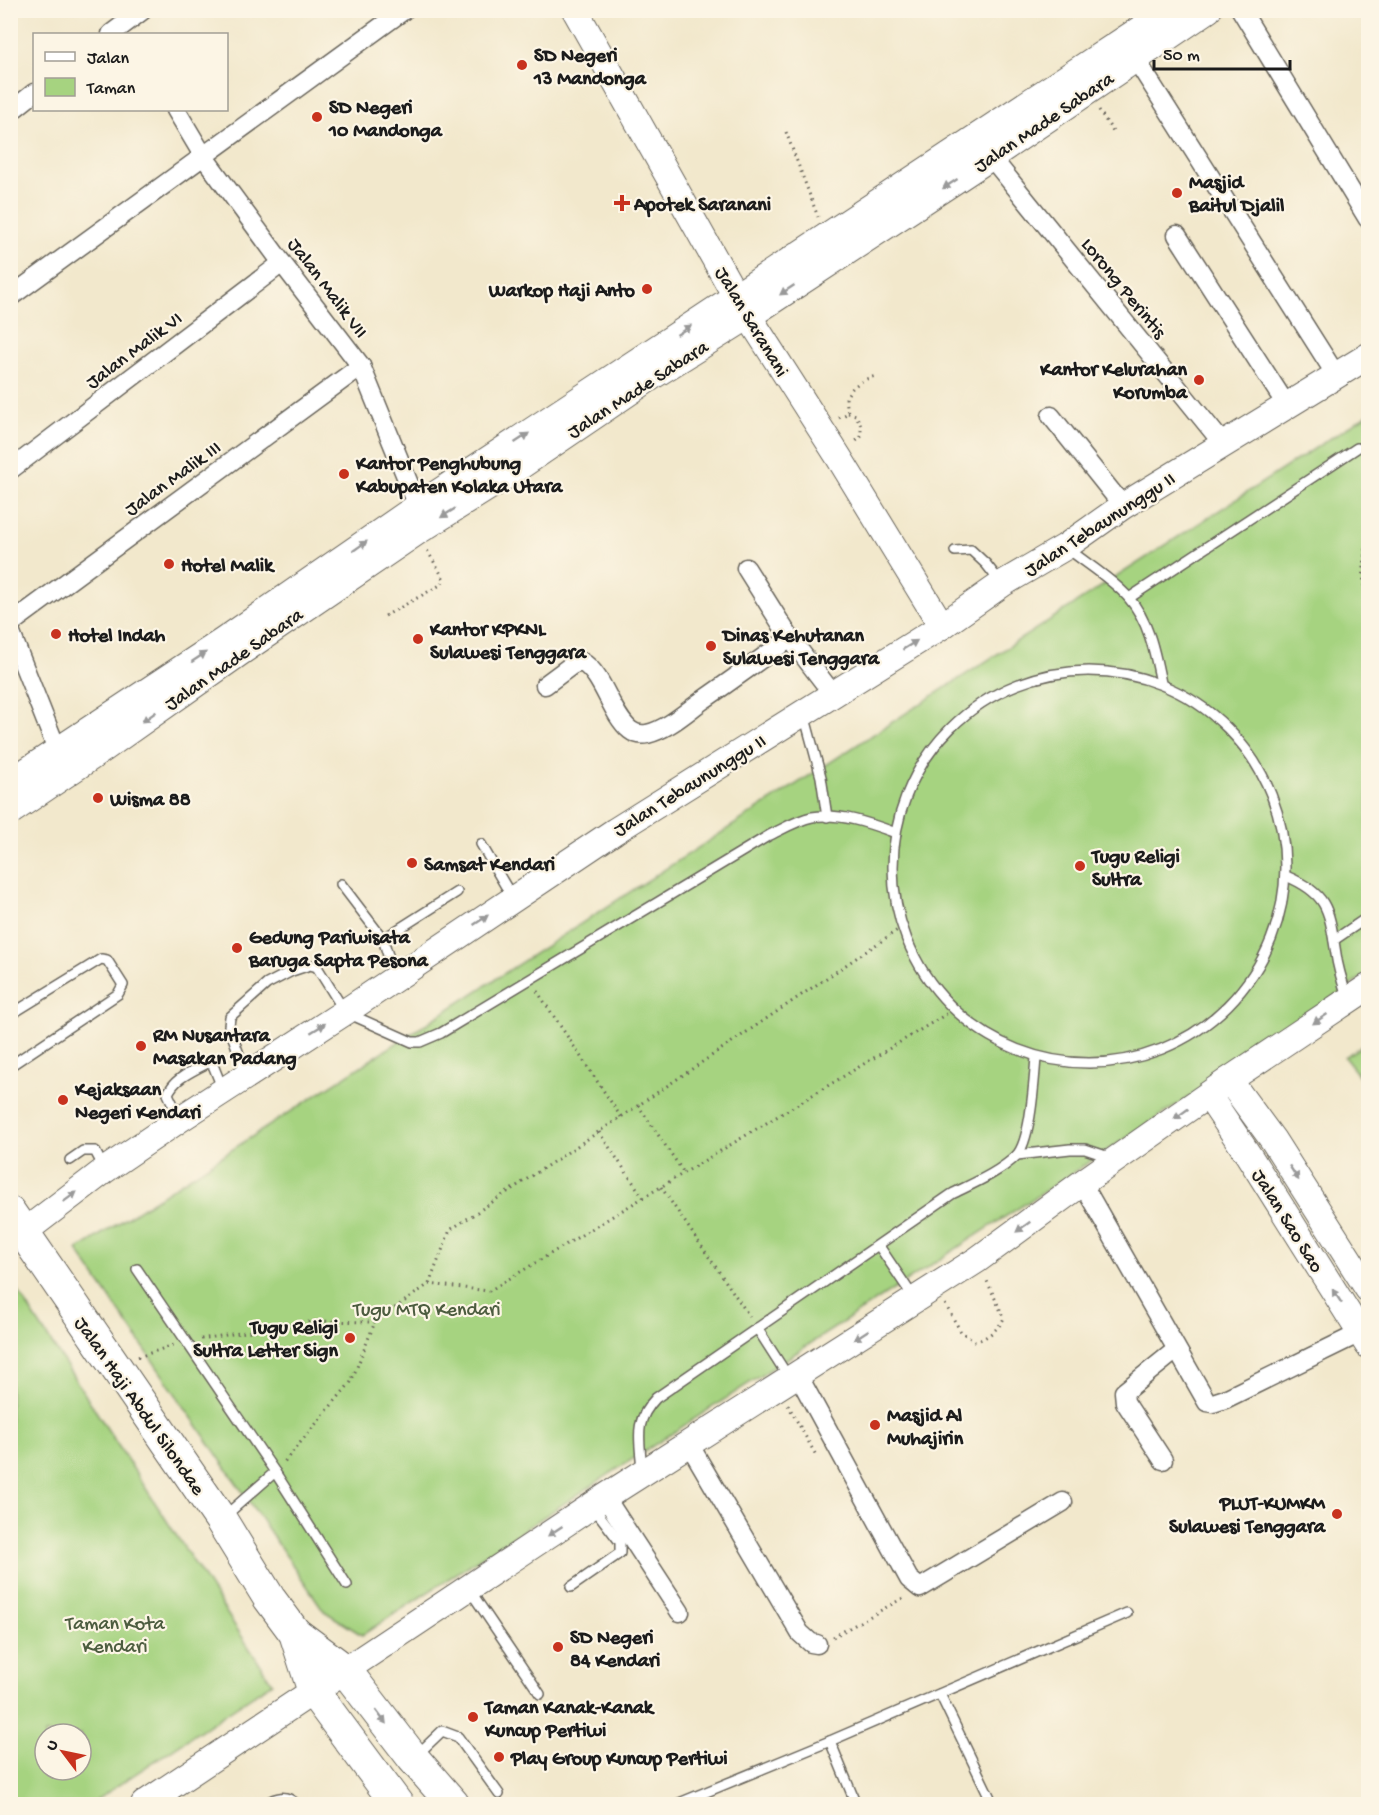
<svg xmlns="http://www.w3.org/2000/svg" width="1379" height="1815" viewBox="0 0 1379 1815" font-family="'Gochi Hand',sans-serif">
<rect width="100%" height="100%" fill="#fcf5e5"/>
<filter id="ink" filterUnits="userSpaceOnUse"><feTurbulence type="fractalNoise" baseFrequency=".0167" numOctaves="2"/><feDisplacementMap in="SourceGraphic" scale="12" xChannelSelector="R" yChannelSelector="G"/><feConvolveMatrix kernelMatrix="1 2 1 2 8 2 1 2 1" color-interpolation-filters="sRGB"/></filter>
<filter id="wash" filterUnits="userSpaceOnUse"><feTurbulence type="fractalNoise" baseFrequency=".008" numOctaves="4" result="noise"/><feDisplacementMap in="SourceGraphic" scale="24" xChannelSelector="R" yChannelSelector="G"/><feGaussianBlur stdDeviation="1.35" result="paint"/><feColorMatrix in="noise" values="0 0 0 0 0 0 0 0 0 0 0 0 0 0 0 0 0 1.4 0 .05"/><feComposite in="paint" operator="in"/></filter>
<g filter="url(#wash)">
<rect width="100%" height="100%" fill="#f2e8cc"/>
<g fill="#a6d380" stroke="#61784e" stroke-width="1.5" fill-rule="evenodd">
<polygon points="1368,414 1368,973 1228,1072 362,1635 324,1611 77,1250"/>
<polygon points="1368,1042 1368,1087 1344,1057"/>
<path d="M16,1288L272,1683L90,1804H11L10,1292ZM45,1734H81V1770H45Z"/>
</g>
</g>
<g filter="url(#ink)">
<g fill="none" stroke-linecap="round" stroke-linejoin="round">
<defs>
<g id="lane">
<path d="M1067,548C1087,564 1111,578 1128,597C1149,621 1155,653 1161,683"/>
<polyline points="955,551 971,550 986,564 1001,583"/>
<polyline points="1129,598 1357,448"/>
<circle cx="1089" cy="867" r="196"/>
<polyline points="804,714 821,777 827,817"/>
<polyline points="481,844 512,897"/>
<path d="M1286,876C1329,894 1329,911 1336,954C1338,970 1343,984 1348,999"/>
<polyline points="341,884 383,939 394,975"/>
<polyline points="383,939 457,892"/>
<polyline points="1334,940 1368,917"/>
<polyline points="10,1015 101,959 107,960 123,985 118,994 10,1066"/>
<path d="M246,1074L229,1026L230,1017L267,984L292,971L310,965L317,967L345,1012L412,1042H420L441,1033L768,836C781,830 797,820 812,817C841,813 869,823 896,833"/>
<path d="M179,1117L168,1094C174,1078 193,1071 207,1063L213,1065L223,1090"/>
<polyline points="1017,1155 1070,1149 1085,1149 1112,1158"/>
<polyline points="70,1160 83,1151 95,1151 104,1168"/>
<polyline points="879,1246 914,1298"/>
<polyline points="137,1269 275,1472 225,1516"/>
<polyline points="757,1328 789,1378"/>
<path d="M642,1470C640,1439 633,1422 656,1398L952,1194C972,1184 1000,1172 1016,1156C1031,1141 1034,1080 1036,1058"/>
<polyline points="275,1472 347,1585"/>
<polyline points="571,1587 620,1553 620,1542 594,1508"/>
<polyline points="469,1589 540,1694"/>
<polyline points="940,1694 993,1804"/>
<polyline points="830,1741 856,1804"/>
<polyline points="417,1755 442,1731 458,1737 499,1794"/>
<polyline points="166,1790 177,1804"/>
<path d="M265,1804C276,1797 286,1794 296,1804"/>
<polyline points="677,1804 830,1741 1127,1613"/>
</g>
<g id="street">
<polyline points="1241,10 1368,219"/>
<polyline points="111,34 143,10"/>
<polyline points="1135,58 1336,375"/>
<polyline points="176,110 204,157 282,263 361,366 418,506"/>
<polyline points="10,112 34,93"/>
<polyline points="991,157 1224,445"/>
<polyline points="1177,235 1287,406"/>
<polyline points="10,297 404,10"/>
<polyline points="1051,416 1123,506"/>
<polyline points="10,470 282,263"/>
<polyline points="746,568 790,638 832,693"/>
<polyline points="10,624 361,366"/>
<polyline points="10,631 58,752"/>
<path d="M545,685L572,665L582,662C604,675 610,713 630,730C635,734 641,735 647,734C668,729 686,712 703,700C732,680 761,659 790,638"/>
<polyline points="1082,1183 1207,1402 1213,1403 1225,1399 1360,1333"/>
<polyline points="798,1375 909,1579 920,1588 1063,1502"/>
<polyline points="689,1444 800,1633 811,1643 817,1644"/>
<polyline points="1163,1460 1125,1402 1124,1392 1176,1350"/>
<polyline points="605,1497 680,1612"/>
</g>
<g id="secondary">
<polyline points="575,10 735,295 838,456 942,626"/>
<polyline points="10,782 223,641 418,506 1169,10"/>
<polyline points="10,812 102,750 241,652 417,532 500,480 653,376 749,316 991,157 1208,10"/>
<polyline points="1229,1080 1273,1140 1368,1289"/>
<polyline points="1208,1095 1249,1156 1368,1345"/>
<polyline points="24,1232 105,1170 180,1119 345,1012 615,831 942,626 1002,584 1065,547 1123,506 1368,356"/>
<polyline points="144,1804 605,1497 977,1260 1082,1183 1229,1080 1368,987"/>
</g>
<g id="highway">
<polyline points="10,1213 221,1520 269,1598 295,1633 314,1692 397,1804"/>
<polyline points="295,1633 346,1671 413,1758 453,1804"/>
</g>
</defs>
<use href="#lane" stroke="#67635a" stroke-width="12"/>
<use href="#street" stroke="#67635a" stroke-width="21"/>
<use href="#secondary" stroke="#67635a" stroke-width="28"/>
<use href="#highway" stroke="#67635a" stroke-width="34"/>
<g stroke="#67635a" stroke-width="3" stroke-dasharray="1.5 4.5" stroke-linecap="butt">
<polyline points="1099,110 1115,135"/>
<polyline points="786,132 818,217"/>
<polyline points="848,413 856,415 861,426 861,437 855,442"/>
<path d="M839,418L848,413L846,398C851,386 863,379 876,376"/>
<polyline points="1368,525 1363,577 1368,599"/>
<polyline points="385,616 442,584 444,579 427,550"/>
<polyline points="537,991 621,1117"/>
<polyline points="638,1105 684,1173"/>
<polyline points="599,1132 643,1197"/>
<polyline points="661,1187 750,1317"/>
<polyline points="429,1284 489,1291 953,1010"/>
<path d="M945,1304L961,1332L975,1341C985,1340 1000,1328 1004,1318L986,1279"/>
<polyline points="375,1322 429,1284 450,1230 621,1117 902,927"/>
<polyline points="201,1339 315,1321 375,1322 351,1382 284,1462"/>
<polyline points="138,1357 174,1345"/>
<polyline points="788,1405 817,1457"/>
<polyline points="833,1637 903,1598"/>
</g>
<use href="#lane" stroke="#fff" stroke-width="9"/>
<use href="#street" stroke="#fff" stroke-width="18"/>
<use href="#secondary" stroke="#fff" stroke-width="26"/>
<use href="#highway" stroke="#fff" stroke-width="32"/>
</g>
<defs><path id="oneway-solid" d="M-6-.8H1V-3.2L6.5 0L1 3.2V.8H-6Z" transform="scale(1.5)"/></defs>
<g fill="#999">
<use href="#oneway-solid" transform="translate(950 184) rotate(147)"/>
<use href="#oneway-solid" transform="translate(787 290) rotate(146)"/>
<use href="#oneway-solid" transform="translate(684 330) rotate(-34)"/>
<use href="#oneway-solid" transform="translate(522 438) rotate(-34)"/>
<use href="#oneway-solid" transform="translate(448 513) rotate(148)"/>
<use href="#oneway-solid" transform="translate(360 546) rotate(-35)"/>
<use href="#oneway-solid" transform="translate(910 645) rotate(-32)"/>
<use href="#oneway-solid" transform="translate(199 657) rotate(-34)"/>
<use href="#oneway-solid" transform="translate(149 717) rotate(145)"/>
<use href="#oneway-solid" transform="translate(481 920) rotate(-34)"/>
<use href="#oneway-solid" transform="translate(1320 1019) rotate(146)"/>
<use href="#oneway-solid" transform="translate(318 1028) rotate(-32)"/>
<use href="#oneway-solid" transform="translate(1181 1114) rotate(145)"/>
<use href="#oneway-solid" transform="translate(1294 1173) rotate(57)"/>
<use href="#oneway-solid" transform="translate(70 1197) rotate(-37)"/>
<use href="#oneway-solid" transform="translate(1023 1227) rotate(144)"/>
<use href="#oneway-solid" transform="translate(1337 1296) rotate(-123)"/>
<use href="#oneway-solid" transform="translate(861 1335) rotate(147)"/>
<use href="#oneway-solid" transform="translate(555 1531) rotate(146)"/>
<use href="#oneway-solid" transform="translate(381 1717) rotate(53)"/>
</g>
</g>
<g fill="#c8321e" stroke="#fcf5e5" stroke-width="2">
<circle cx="522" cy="65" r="6"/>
<circle cx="317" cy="117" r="6"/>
<circle cx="1177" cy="193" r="6"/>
<path d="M619 194h6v6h6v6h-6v6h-6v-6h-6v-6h6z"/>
<circle cx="647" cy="289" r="6"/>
<circle cx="1199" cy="380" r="6"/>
<circle cx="344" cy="474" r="6"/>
<circle cx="169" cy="564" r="6"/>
<circle cx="56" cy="634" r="6"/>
<circle cx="418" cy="639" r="6"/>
<circle cx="711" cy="646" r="6"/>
<circle cx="98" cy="798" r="6"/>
<circle cx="412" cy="863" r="6"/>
<circle cx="1080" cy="866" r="6"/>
<circle cx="237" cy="948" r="6"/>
<circle cx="141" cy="1046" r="6"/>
<circle cx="63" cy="1100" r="6"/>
<circle cx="350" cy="1338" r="6"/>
<circle cx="875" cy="1425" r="6"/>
<circle cx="1337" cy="1514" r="6"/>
<circle cx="558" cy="1647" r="6"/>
<circle cx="473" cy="1717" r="6"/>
<circle cx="499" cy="1757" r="6"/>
</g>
<g text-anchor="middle" stroke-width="4.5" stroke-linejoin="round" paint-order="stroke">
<g font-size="20" font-weight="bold" fill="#1c1c1c" stroke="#fcf5e5" text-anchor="start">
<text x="534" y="61">SD Negeri<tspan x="534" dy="23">13 Mandonga</tspan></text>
<text x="329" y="113">SD Negeri<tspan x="329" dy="23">10 Mandonga</tspan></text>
<text x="1189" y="188">Masjid<tspan x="1189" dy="23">Baitul Djalil</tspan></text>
<text x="634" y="210">Apotek Saranani</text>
<text x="635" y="296" text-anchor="end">Warkop Haji Anto</text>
<text x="1187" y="375" text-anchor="end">Kantor Kelurahan<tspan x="1187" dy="23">Korumba</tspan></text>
<text x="356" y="469">Kantor Penghubung<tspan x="356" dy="23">Kabupaten Kolaka Utara</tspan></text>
<text x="181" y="571">Hotel Malik</text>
<text x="430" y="635">Kantor KPKNL<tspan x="430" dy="23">Sulawesi Tenggara</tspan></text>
<text x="68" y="641">Hotel Indah</text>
<text x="723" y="641">Dinas Kehutanan<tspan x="723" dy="23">Sulawesi Tenggara</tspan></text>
<text x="110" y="805">Wisma 88</text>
<text x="1092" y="862">Tugu Religi<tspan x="1092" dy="23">Sultra</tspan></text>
<text x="424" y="870">Samsat Kendari</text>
<text x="249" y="943">Gedung Pariwisata<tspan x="249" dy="23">Baruga Sapta Pesona</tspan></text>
<text x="153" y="1041">RM Nusantara<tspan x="153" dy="23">Masakan Padang</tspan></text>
<text x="75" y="1095">Kejaksaan<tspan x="75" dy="23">Negeri Kendari</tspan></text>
<text x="338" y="1333" text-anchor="end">Tugu Religi<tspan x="338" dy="23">Sultra Letter Sign</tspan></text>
<text x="887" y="1421">Masjid Al<tspan x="887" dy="23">Muhajirin</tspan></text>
<text x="1325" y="1509" text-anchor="end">PLUT-KUMKM<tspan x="1325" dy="23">Sulawesi Tenggara</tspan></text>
<text x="570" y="1643">SD Negeri<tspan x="570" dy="23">84 Kendari</tspan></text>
<text x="485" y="1713">Taman Kanak-Kanak<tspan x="485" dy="23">Kuncup Pertiwi</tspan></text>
<text x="511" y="1764">Play Group Kuncup Pertiwi</text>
</g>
<g font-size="20" fill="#1c1c1c" stroke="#fcf5e5">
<text transform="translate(1043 121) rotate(-34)" y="7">Jalan Made Sabara</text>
<text transform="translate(329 287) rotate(53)" y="7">Jalan Malik VII</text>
<text transform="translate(1125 287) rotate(51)" y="7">Lorong Perintis</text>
<text transform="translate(753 321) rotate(59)" y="7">Jalan Saranani</text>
<text transform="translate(133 349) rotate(-37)" y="7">Jalan Malik VI</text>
<text transform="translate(637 388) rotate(-33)" y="7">Jalan Made Sabara</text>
<text transform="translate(172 477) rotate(-36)" y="7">Jalan Malik III</text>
<text transform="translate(1099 523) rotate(-33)" y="7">Jalan Tebaununggu II</text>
<text transform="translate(233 658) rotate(-35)" y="7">Jalan Made Sabara</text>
<text transform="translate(689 784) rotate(-32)" y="7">Jalan Tebaununggu II</text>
<text transform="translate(1289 1220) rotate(58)" y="7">Jalan Sao Sao</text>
<text transform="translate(141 1405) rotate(55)" y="7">Jalan Haji Abdul Silondae</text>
</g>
<g font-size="20" fill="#4c5c3f" stroke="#fcf5e5">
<text x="427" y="1315">Tugu MTQ Kendari</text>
<text x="115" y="1629">Taman Kota<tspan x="115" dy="23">Kendari</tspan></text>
</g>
</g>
<rect width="1379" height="1815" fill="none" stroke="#fcf5e5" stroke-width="36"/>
<rect x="33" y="33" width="195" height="78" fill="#fcf5e5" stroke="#a29e95" stroke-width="1.5"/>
<rect x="45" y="52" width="30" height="9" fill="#ffffff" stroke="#a29e95" stroke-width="1.5"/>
<text x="87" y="63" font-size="18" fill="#1c1c1c">Jalan</text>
<rect x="45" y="78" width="30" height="18" fill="#a6d380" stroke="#a29e95" stroke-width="1.5"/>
<text x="87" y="93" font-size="18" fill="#1c1c1c">Taman</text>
<g transform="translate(63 1752) rotate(302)"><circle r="28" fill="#fcf5e5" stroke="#a29e95" stroke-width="1.5"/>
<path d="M0-4.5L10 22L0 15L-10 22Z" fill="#c8321e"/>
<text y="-9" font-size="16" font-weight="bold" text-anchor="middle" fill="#1c1c1c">U</text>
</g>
<path d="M1154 60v9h136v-9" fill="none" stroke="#1c1c1c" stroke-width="3"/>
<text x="1163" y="60" font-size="18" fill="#1c1c1c" stroke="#fcf5e5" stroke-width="4.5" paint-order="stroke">50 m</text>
</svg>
